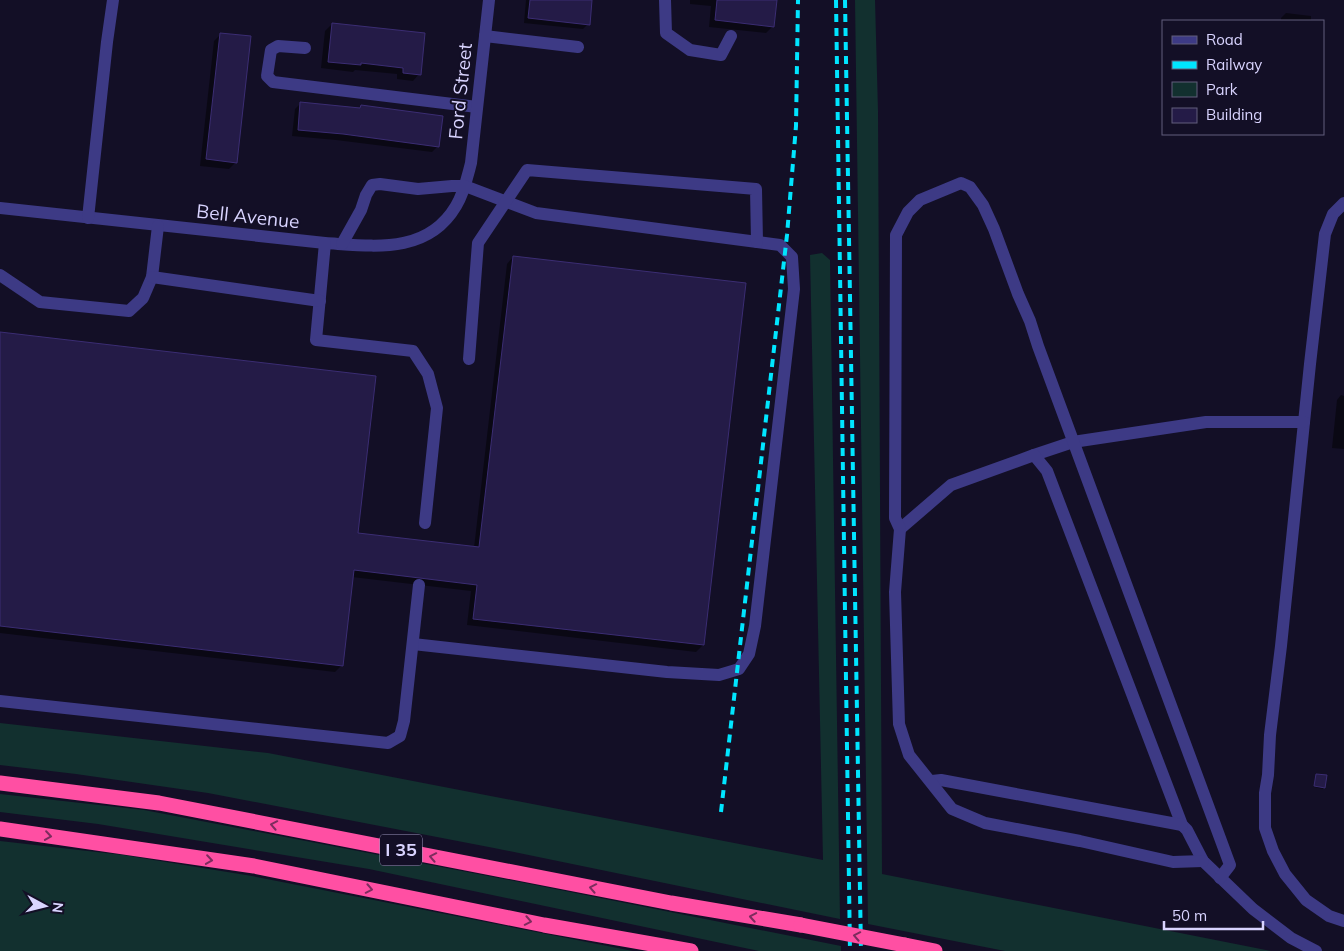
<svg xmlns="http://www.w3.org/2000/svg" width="1344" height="951" viewBox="0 0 1344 951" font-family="Mulish,sans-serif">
<rect width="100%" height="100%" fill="#130f26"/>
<g fill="#12302f">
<polygon points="855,0 875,0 878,111 882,874 1271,951 1005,951 868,924"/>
<polygon points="822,253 830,260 840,919 494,848 208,793 76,774 0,765 0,723 268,753 823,860 810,255"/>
<polygon points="0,794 144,810 525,883 841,946 841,951 759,951 369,869 98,824 0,812"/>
<polygon points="0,841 123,855 252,876 633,951 0,951"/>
</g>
<g fill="#0007">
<polygon points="526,0 591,0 588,24 583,29 524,23"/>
<polygon points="690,0 775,0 773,26 766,33 709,27 711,6 690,4"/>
<polygon points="1286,13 1311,16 1311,21 1281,21 1281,18"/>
<polygon points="332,24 419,74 413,81 397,79 397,74 355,70 353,72 321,68 325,31"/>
<polygon points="221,34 236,162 229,169 200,166 214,41"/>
<polygon points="301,103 359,109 361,106 438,146 432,152 336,140 292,136 295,109"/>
<polygon points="513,257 703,645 696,652 467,625 471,591 352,577 342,665 335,672 0,633 0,334 356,534 474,548 507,264"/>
<polygon points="1341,395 1344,396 1344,449 1332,448 1337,400"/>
<polygon points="1316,775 1324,787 1323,789 1314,787"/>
</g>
<g fill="#241b47" stroke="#3b2d73">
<polygon points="530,0 592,0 590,25 528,18"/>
<polygon points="717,0 777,0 774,27 715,20"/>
<polygon points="332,23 425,33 421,75 403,73 403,68 361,63 361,65 328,62"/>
<polygon points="220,33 251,36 237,163 206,159"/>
<polygon points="300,102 360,108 361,105 443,116 439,147 343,134 298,130"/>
<polygon points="513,256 746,283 704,645 473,619 477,585 354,570 343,666 0,626 0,332 376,376 358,533 479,547"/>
<polygon points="1316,774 1327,775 1325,788 1314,786"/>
</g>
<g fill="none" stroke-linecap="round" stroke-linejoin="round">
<g stroke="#3d3a85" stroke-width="12">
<polyline points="665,0 666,33 690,50 721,55 731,36"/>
<polyline points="485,36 578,47"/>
<polyline points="305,48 278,46 271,50 267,76 273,82 477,107"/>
<polyline points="1344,203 1333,214 1325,234 1310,364 1281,646 1270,735 1268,775 1265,793 1265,828 1273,851 1285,874 1306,900 1329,916 1344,921"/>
<path d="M0,208L325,243C373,246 427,255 456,206C464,193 467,178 471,163L489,0"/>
<polyline points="88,218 107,42 113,0"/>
<polyline points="325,243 316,340 413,351 428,374 437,408 425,523"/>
<polyline points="342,244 361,210 366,195 372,185 380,184 418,189 452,186 465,186 536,213 780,245 792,257 794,289 755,626 749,654 739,669 719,675 667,672 413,644"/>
<polyline points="0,275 40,302 129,311 143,298 152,277 158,226"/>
<polyline points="152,277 320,301"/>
<polyline points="469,359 478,243 527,170 756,189 757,242"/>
<polyline points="1034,455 1073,442 1206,422 1304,422"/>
<polyline points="900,529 951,485 1034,455 1047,471 1182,825 1187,830 1203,861 1253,909 1291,938 1316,951"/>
<polyline points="0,701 388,743 400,736 404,721 419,585"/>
<polyline points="932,781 941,780 1182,825"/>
<polyline points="1203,861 1173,862 1080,841 985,823 952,809 909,755 899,724 895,592 900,529 895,518 896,235 908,212 920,200 961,183 970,187 983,205 994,229 1018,294 1030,321 1038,346 1230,865 1220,878"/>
</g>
<g stroke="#ff4fa3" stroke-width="15">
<polyline points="0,783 159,803 671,903 801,925"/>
<polyline points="0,829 254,866 544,925 691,951"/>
<polyline points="905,945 935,951"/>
</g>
<g stroke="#00e5ff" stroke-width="4" stroke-dasharray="8 6" stroke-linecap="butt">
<polyline points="836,0 850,951"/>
<polyline points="845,0 861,951"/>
<polyline points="721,812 787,235 796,126 798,0"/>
</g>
<polyline stroke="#ff4fa3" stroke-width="15" points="801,925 905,945"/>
</g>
<defs><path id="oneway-chevron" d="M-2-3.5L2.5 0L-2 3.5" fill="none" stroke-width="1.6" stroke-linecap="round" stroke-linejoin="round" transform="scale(1.25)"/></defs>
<g stroke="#7d2c5e">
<use href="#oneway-chevron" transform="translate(274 825) rotate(-169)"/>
<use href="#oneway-chevron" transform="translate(48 836) rotate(8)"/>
<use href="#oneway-chevron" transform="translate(433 857) rotate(-169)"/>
<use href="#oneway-chevron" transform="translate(209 860) rotate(8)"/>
<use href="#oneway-chevron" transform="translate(593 888) rotate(-169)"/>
<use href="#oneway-chevron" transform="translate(369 889) rotate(11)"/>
<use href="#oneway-chevron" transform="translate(753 917) rotate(-170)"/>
<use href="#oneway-chevron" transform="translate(528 921) rotate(11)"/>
<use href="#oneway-chevron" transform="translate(857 936) rotate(-169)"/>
</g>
<g text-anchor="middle" stroke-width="4" stroke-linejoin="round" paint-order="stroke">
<rect fill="#130f26" stroke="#9e99be" stroke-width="1" x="380" y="834.5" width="42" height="31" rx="4"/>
<g font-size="18" font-weight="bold" fill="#d9d4ff">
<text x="401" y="856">I 35</text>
</g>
<g font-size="19" fill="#d9d4ff" stroke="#130f26">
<text transform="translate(460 91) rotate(-84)" y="7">Ford Street</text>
<text transform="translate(248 216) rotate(6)" y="7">Bell Avenue</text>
</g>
</g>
<rect x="1162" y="20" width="162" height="115" fill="#130f26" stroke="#625e7d"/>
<rect x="1172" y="36" width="25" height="8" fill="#3d3a85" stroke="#625e7d"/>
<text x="1206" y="45" font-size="15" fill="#d9d4ff">Road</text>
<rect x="1172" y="61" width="25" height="8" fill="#00e5ff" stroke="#625e7d"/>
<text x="1206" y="70" font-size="15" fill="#d9d4ff">Railway</text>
<rect x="1172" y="82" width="25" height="15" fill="#12302f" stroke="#625e7d"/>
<text x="1206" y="95" font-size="15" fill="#d9d4ff">Park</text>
<rect x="1172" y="108" width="25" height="15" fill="#241b47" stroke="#625e7d"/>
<text x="1206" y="120" font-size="15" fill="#d9d4ff">Building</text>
<g transform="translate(45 906) rotate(97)" stroke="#130f26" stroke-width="4" paint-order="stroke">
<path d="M0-4L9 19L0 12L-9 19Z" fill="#d9d4ff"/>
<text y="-8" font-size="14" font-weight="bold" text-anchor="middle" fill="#d9d4ff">N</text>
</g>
<path d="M1164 921v8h99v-8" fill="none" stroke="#d9d4ff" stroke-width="2.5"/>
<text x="1172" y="921" font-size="15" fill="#d9d4ff" stroke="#130f26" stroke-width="4" paint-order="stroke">50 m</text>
</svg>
